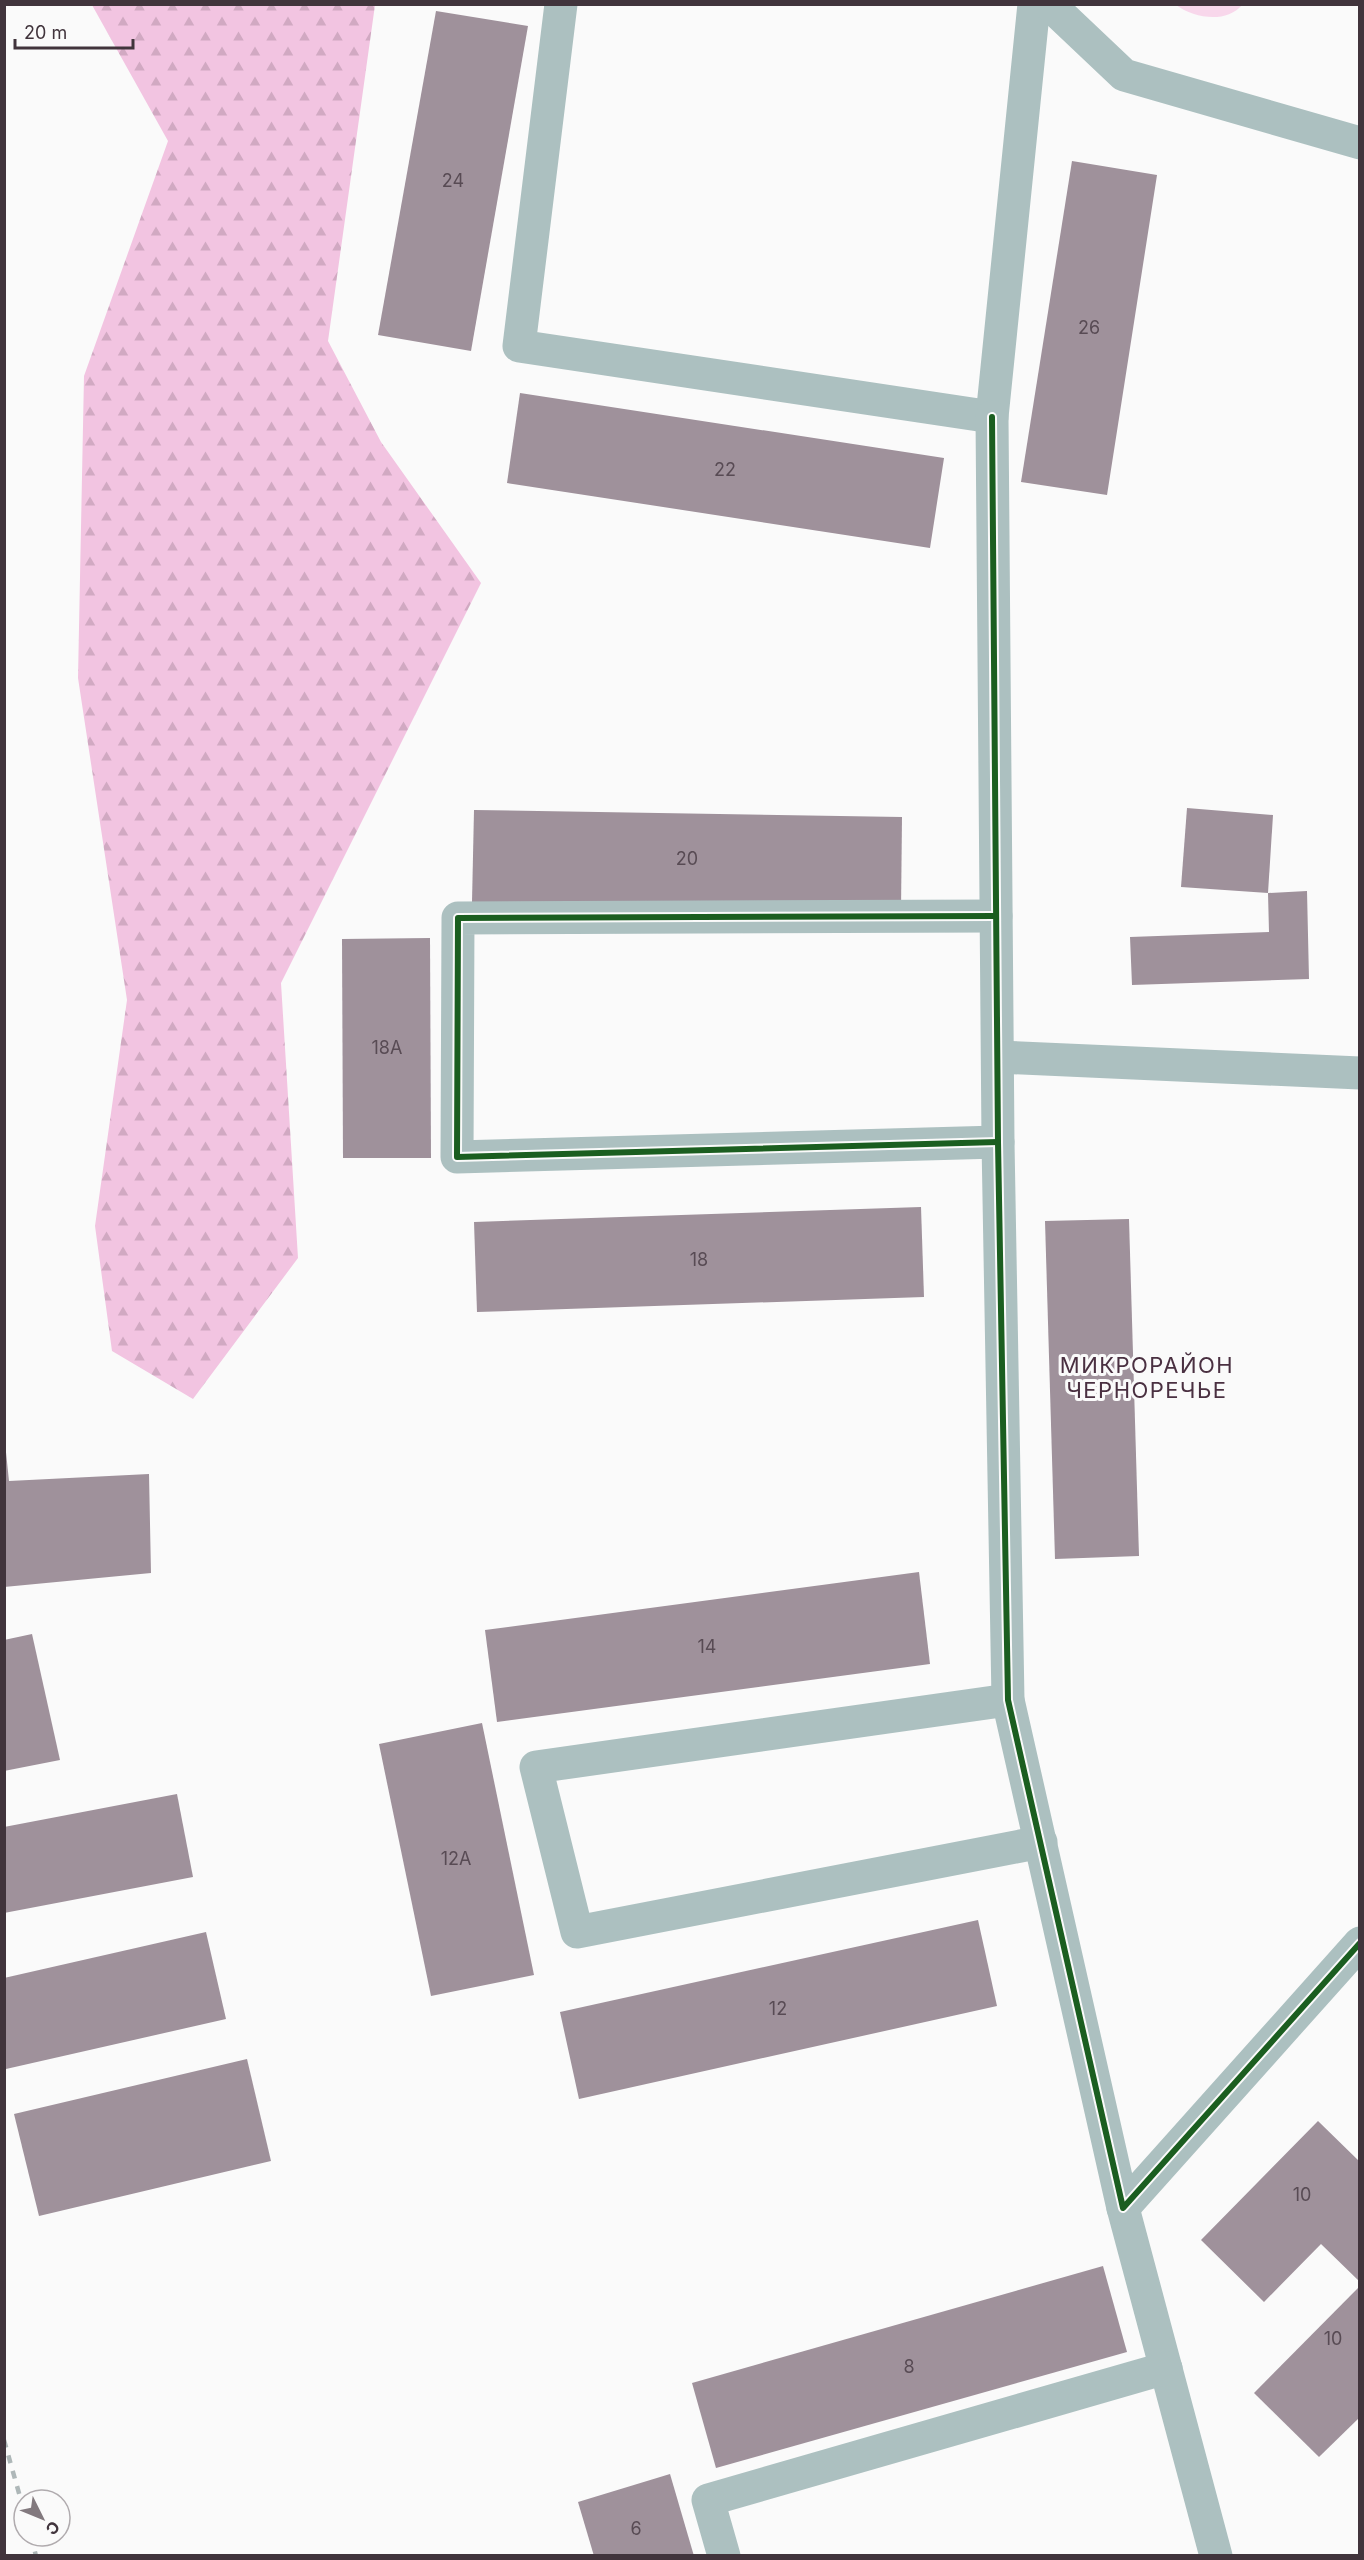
<svg xmlns="http://www.w3.org/2000/svg" width="1364" height="2560" viewBox="0 0 1364 2560" font-family="Inter,sans-serif">
<defs>
<pattern id="forest-firs" width="22" height="20" patternUnits="userSpaceOnUse" patternTransform="scale(1.5)"><rect width="22" height="20" fill="#f2c4e1"/><path d="M5 1l3.5 6h-7zM16 11l3.5 6h-7z" fill="#d1a9c2"/></pattern>
</defs>
<rect width="100%" height="100%" fill="#fafafa"/>
<polygon fill="url(#forest-firs)" points="92,5 375,5 328,341 381,442 481,583 281,983 298,1258 193,1399 112,1351 95,1226 127,1000 78,678 84,376 168,141"/>
<path fill="#f8d7eb" d="M1176,5H1242C1226,24 1194,18 1176,5Z"/>
<g fill="#9f919b">
<polygon points="436,11 528,26 471,351 378,335"/>
<polygon points="1072,161 1157,175 1107,495 1021,482"/>
<polygon points="520,393 944,458 930,548 507,483"/>
<polygon points="1187,808 1273,815 1268,893 1181,887"/>
<polygon points="474,810 902,817 901,910 472,902"/>
<polygon points="1307,891 1309,979 1132,985 1130,937 1269,932 1268,893"/>
<polygon points="430,938 431,1158 343,1158 342,939"/>
<polygon points="921,1207 924,1297 477,1312 474,1222"/>
<polygon points="1129,1219 1139,1556 1055,1559 1045,1221"/>
<polygon points="4,1433 9,1481 149,1474 151,1573 4,1587"/>
<polygon points="919,1572 930,1664 497,1722 485,1630"/>
<polygon points="32,1634 60,1760 4,1771 4,1640"/>
<polygon points="482,1723 534,1975 431,1996 379,1744"/>
<polygon points="177,1794 193,1877 4,1913 4,1827"/>
<polygon points="978,1920 997,2006 579,2099 560,2012"/>
<polygon points="206,1932 226,2019 6,2069 4,1978"/>
<polygon points="247,2059 271,2161 39,2216 14,2114"/>
<polygon points="1318,2121 1360,2162 1360,2282 1321,2244 1264,2302 1201,2240"/>
<polygon points="1103,2266 1127,2352 716,2468 692,2383"/>
<polygon points="1360,2286 1360,2417 1319,2457 1254,2393"/>
<polygon points="670,2474 694,2556 594,2556 578,2502"/>
</g>
<g fill="none" stroke-linecap="round" stroke-linejoin="round">
<g stroke="#acc0c0" stroke-width="33">
<polyline points="561,4 519,346 992,417 1034,4"/>
<polyline points="1049,4 1124,75 1360,143"/>
<polyline points="992,417 998,1142 1008,1700 1123,2208 1360,1943"/>
<polyline points="996,916 458,918 457,1157 998,1142"/>
<polyline points="998,1057 1360,1073"/>
<polyline points="1008,1700 536,1767 577,1932 1041,1842"/>
<polyline points="1123,2208 1216,2556"/>
<polyline points="724,2556 708,2500 1166,2368"/>
</g>
<g stroke="#aeb7b8" stroke-width="4.5" stroke-dasharray="8 8" stroke-linecap="butt">
<polyline points="4,2440 24,2511"/>
<polyline points="31,2536 36,2556"/>
</g>
<defs>
<g id="cycleway">
<polyline points="992,417 998,1142 1008,1700 1123,2208 1360,1943"/>
<polyline points="996,916 458,918 457,1157 998,1142"/>
</g>
</defs>
<use href="#cycleway" stroke="#fafafa" stroke-width="10"/>
<use href="#cycleway" stroke="#1b5e20" stroke-width="6"/>
</g>
<g text-anchor="middle" stroke-width="6" stroke-linejoin="round" paint-order="stroke">
<g font-size="18" fill="#584b54">
<text x="453" y="187">24</text>
<text x="1089" y="334">26</text>
<text x="725" y="476">22</text>
<text x="687" y="865">20</text>
<text x="387" y="1054">18А</text>
<text x="699" y="1266">18</text>
<text x="707" y="1653">14</text>
<text x="456" y="1865">12А</text>
<text x="778" y="2015">12</text>
<text x="1302" y="2201">10</text>
<text x="1333" y="2345">10</text>
<text x="909" y="2373">8</text>
<text x="636" y="2535">6</text>
</g>
<g font-size="22" letter-spacing="1.5" fill="#4a3041" stroke="#fafafa">
<text x="1147" y="1373">МИКРОРАЙОН<tspan x="1147" dy="25">ЧЕРНОРЕЧЬЕ</tspan></text>
</g>
</g>
<rect width="1364" height="2560" fill="none" stroke="#41343c" stroke-width="12"/>
<g transform="translate(42 2518) rotate(133)"><circle r="28" fill="#fafafa" stroke="#b0abae" stroke-width="1.5"/>
<path d="M0-4.5L10 22L0 15L-10 22Z" fill="#82797e"/>
<text y="-9" font-size="16" font-weight="bold" text-anchor="middle" fill="#41343c">С</text>
</g>
<path d="M15 39v9h118v-9" fill="none" stroke="#41343c" stroke-width="3"/>
<text x="24" y="39" font-size="18" fill="#41343c" stroke="#fafafa" stroke-width="4.5" paint-order="stroke">20 m</text>
</svg>
